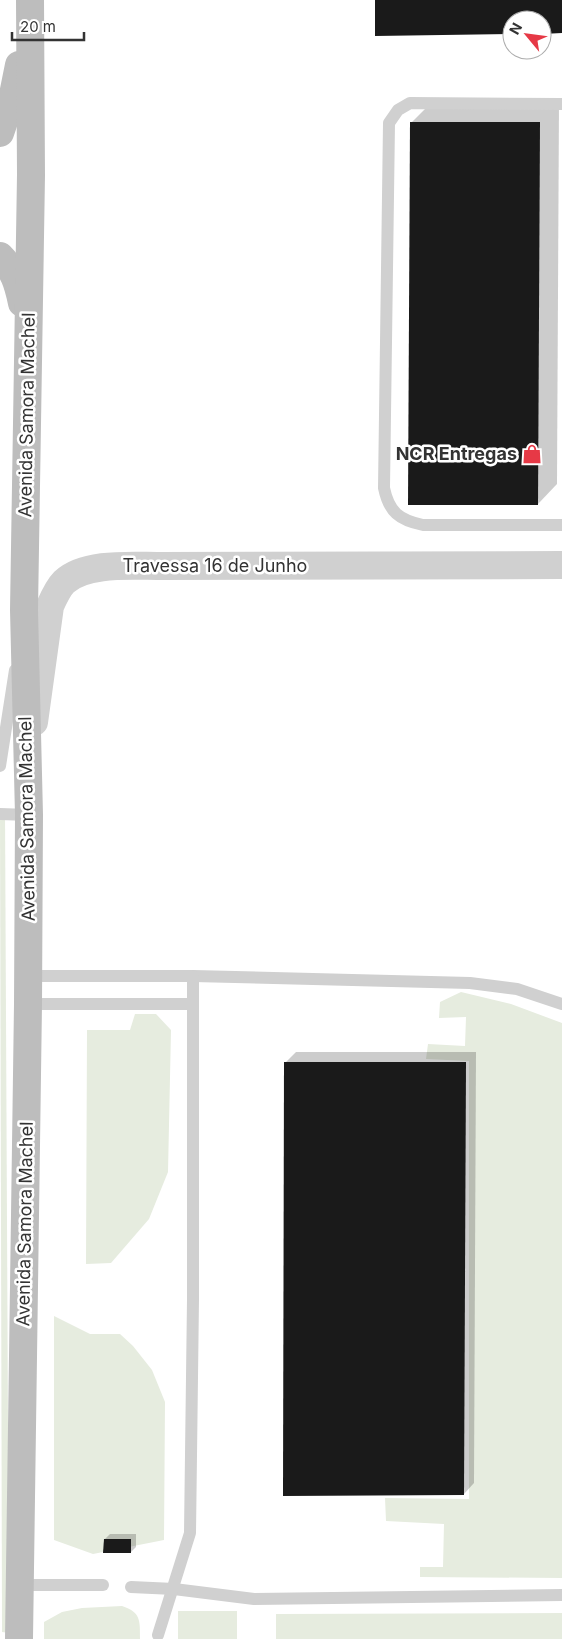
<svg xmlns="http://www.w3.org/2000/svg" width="562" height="1639" viewBox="0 0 562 1639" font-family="Inter,sans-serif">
<rect width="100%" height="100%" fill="#fff"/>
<g fill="#e6ecdf">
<polygon points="0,809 5,809 9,1633 2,1632"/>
<polygon points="461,992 511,1004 562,1023 562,1578 420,1577 420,1567 443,1567 444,1524 386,1521 385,1498 469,1499 469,1061 426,1059 428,1044 465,1046 466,1017 439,1018 440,1002"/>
<polygon points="135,1014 156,1014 171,1030 168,1172 149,1219 111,1263 86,1264 87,1030 130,1030"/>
<polygon points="54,1316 90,1334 120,1334 133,1346 152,1370 165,1402 164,1540 93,1554 54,1540"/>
<path d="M122,1606C141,1612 140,1621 140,1639H44V1622L62,1612L82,1608Z"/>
<rect x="178" y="1611" width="59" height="28"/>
<polygon points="562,1613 562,1639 276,1639 276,1614"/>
</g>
<g fill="#0003">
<polygon points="559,103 557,484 538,504 411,123 430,104"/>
<polygon points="296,1052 476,1052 474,1483 464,1494 285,1063"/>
<polygon points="110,1534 136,1534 136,1547 131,1552 105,1539"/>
</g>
<g fill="#1a1a1a">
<polygon points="375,0 562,0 562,33 542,34 542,20 512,20 512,34 375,36"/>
<polygon points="410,122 540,122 538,505 408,505"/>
<polygon points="284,1062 466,1062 464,1495 283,1496"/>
<polygon points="104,1539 131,1539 131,1553 103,1553"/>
</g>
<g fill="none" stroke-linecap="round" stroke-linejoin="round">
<g stroke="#d0d0d0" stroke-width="12">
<path d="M562,104L410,103L398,110L389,123L384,488C389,512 399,520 423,525H562"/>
<polyline points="0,766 15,670"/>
<polyline points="0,814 29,815"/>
<polyline points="28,976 193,976 470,983 517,989 562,1004"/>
<polyline points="28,1004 193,1004"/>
<polyline points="20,1585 103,1585"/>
<polyline points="131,1587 174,1589 254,1599 562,1595"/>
<polyline points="158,1635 190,1533 193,1299 193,976"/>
</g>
<path stroke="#d0d0d0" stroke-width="28" d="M34,722L50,606C54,597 58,588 64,582C85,562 132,566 159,566L562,565"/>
<g stroke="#bdbdbd" stroke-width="28">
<polyline points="0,133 13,95 19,65"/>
<path d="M0,256C14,270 18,284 22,303"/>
<polyline points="19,1639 28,1004 29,815 24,610 31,175 30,0"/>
</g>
</g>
<defs>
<symbol id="shop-bare" viewBox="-9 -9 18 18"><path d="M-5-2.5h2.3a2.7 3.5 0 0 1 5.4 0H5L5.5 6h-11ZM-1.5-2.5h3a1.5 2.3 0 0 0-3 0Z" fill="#e63946" stroke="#fff" stroke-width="2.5" paint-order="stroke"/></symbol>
</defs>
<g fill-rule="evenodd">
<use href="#shop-bare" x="518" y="440" width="28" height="28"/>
</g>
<g text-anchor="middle" stroke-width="5" stroke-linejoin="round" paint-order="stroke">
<g font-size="18" fill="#333" stroke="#fff">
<text transform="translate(27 415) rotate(-89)" y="6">Avenida Samora Machel</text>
<text x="215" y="572">Travessa 16 de Junho</text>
<text transform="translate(27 819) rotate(-91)" y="6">Avenida Samora Machel</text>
<text transform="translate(25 1224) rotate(-89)" y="6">Avenida Samora Machel</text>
</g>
<g font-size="18" font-weight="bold" fill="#333" stroke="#fff" text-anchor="end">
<text x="517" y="460">NCR Entregas</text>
</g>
</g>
<g transform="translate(527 35) rotate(299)"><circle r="24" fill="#ffffff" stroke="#adadad"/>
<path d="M0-4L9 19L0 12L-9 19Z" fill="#e63946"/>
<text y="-8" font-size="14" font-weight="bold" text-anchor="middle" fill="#333333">N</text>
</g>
<path d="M12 32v8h72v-8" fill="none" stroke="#333333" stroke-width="2.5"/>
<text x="20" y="32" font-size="15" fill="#333333" stroke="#ffffff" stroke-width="4" paint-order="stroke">20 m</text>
</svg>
